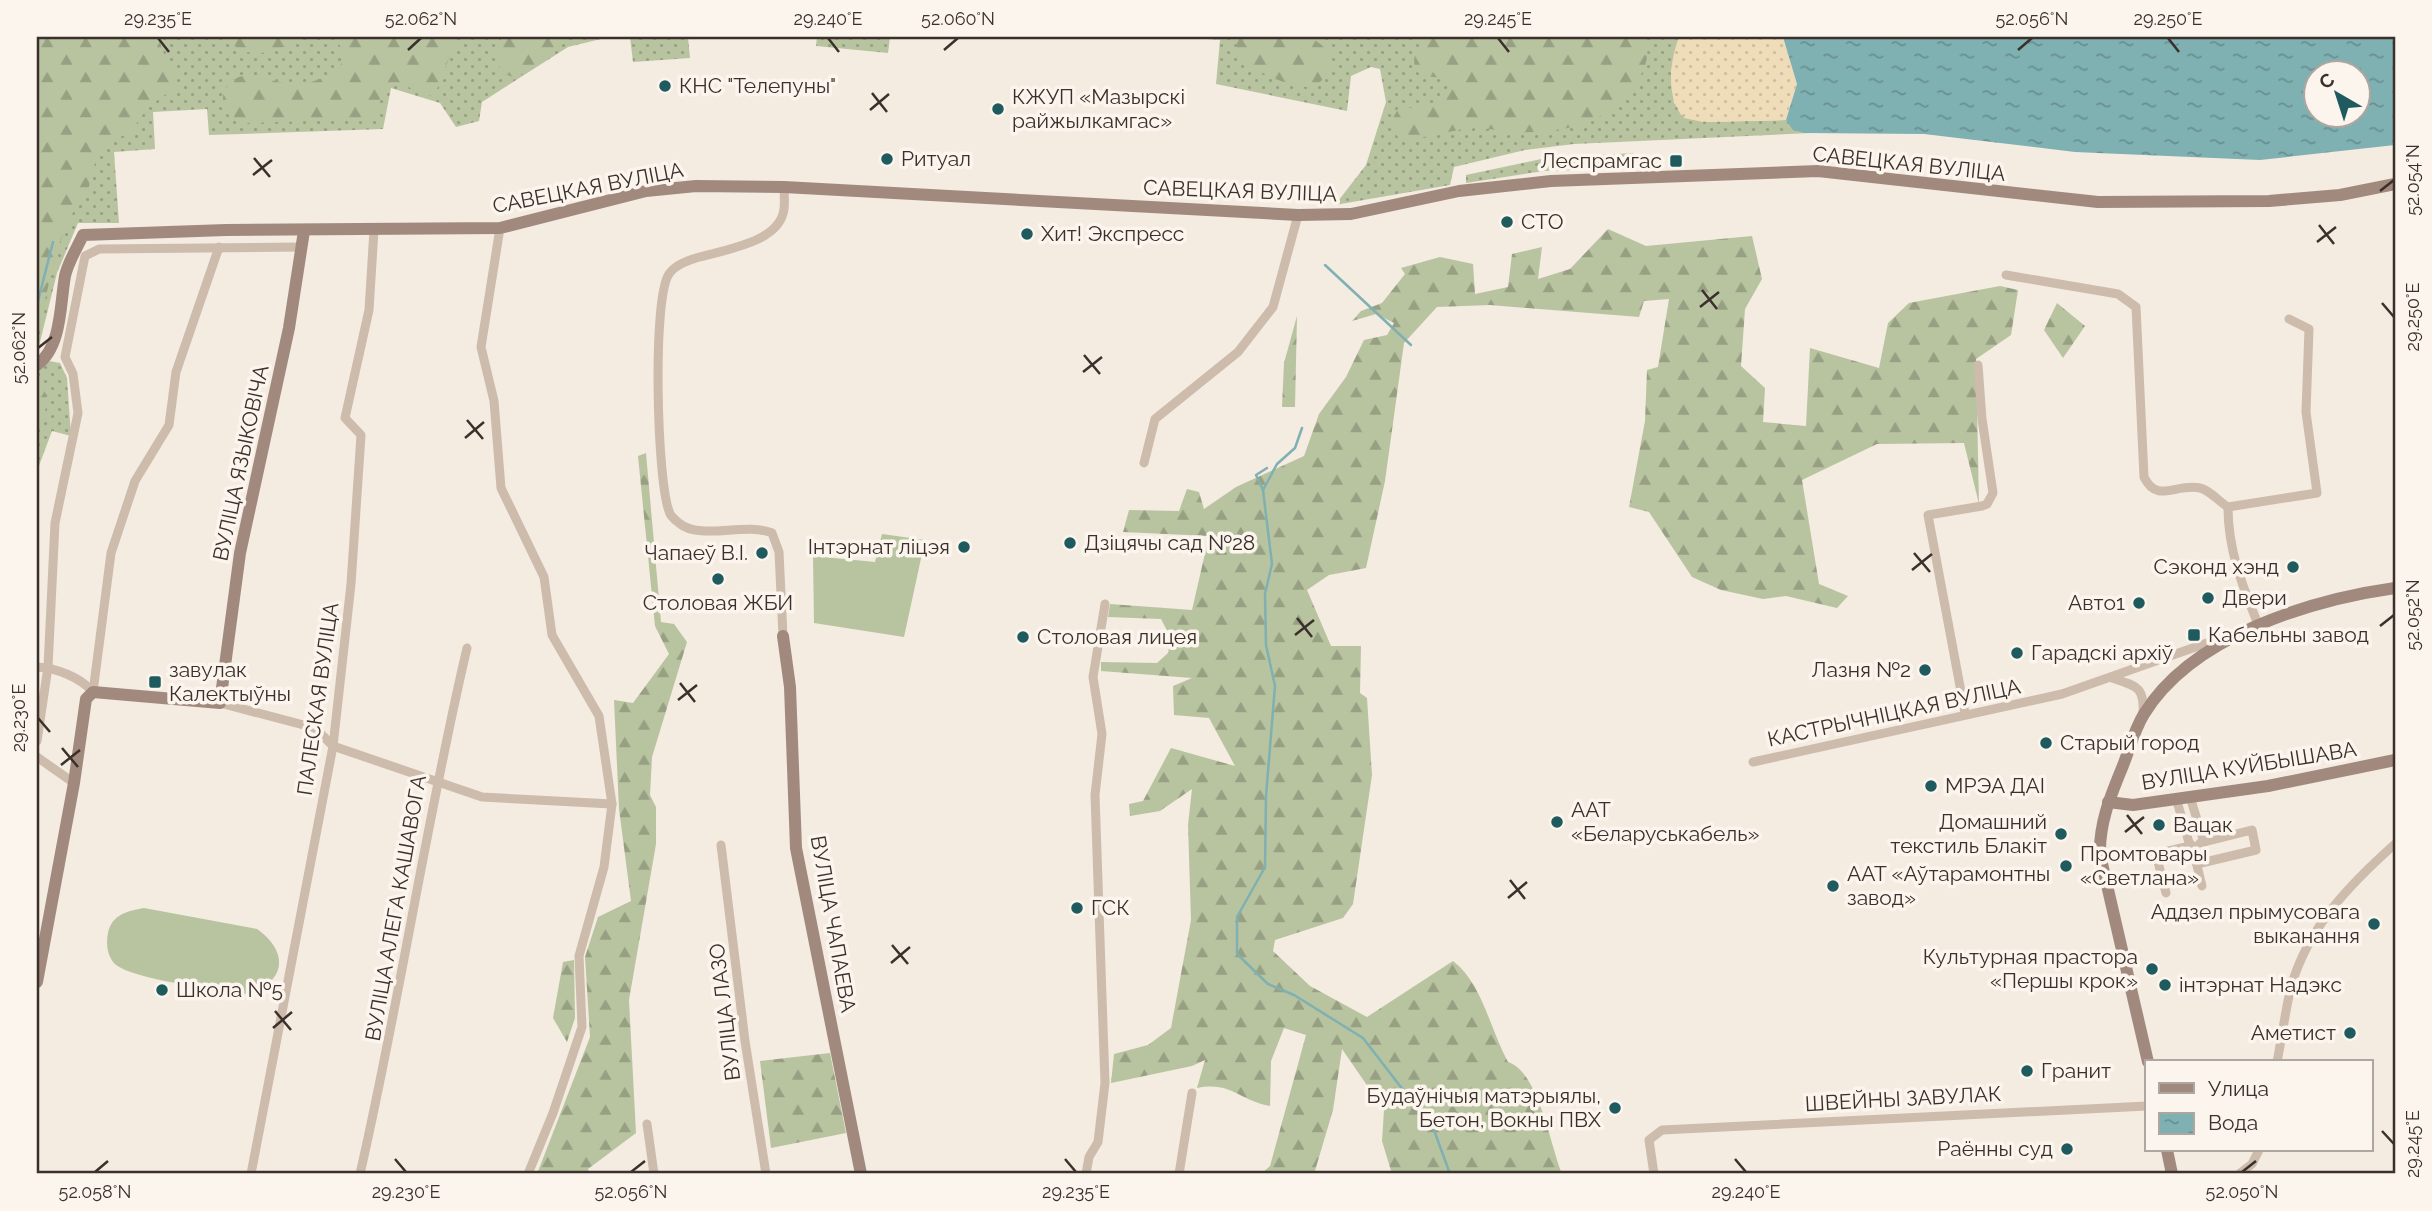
<svg xmlns="http://www.w3.org/2000/svg" width="2432" height="1211" viewBox="0 0 2432 1211" font-family="Raleway,sans-serif">
<defs>
<pattern id="grass-dots" width="8" height="8" patternUnits="userSpaceOnUse" patternTransform="scale(1.75)"><rect width="8" height="8" fill="#b8c4a0"/><path d="M2 2h.1M6 6h.1" fill="none" stroke="#97a083" stroke-width="1.8" stroke-linecap="round"/></pattern>
<pattern id="forest-firs" width="22" height="20" patternUnits="userSpaceOnUse" patternTransform="scale(1.75)"><rect width="22" height="20" fill="#b8c4a0"/><path d="M5 1l3.5 6h-7zM16 11l3.5 6h-7z" fill="#97a083"/></pattern>
<pattern id="sand-dots" width="8" height="8" patternUnits="userSpaceOnUse" patternTransform="scale(1.75)"><rect width="8" height="8" fill="#efdcb8"/><path d="M2 2h.1M6 6h.1" fill="none" stroke="#cebd9e" stroke-width="1.8" stroke-linecap="round"/></pattern>
<pattern id="water-ripples" width="26" height="14" patternUnits="userSpaceOnUse" patternTransform="scale(1.75)"><rect width="26" height="14" fill="#7fb0b2"/><path d="M2 4q2-2 4 0t4 0M15 11q2-2 4 0t4 0" fill="none" stroke="#699091"/></pattern>
</defs>
<rect width="100%" height="100%" fill="#f4ebe1"/>
<g fill="url(#grass-dots)">
<polygon points="37,37 609,37 568,47 482,102 479,121 456,127 440,103 391,88 383,129 209,135 207,109 153,112 155,149 114,152 119,223 78,223 57,273 37,354"/>
<polygon points="630,37 688,37 690,58 633,62"/>
<polygon points="817,37 890,37 888,53 816,46"/>
<polygon points="1183,37 1679,37 1671,72 1674,103 1703,122 1786,120 1798,131 1810,133 1574,144 1525,150 1454,167 1450,185 1335,205 1366,165 1386,102 1380,69 1371,67 1351,76 1347,111 1216,84 1220,40"/>
<polygon points="1634,153 1634,168 1544,171 1466,183 1466,175 1546,158"/>
<polygon points="37,359 60,363 67,378 71,436 52,431 37,471"/>
</g>
<g fill="url(#forest-firs)">
<path d="M160,37C159,56 180,71 173,89L148,107L130,133L107,142L97,155L89,186L71,216L58,247L37,332V38Z"/>
<path d="M226,37H307C280,48 249,67 226,37Z"/>
<path d="M333,37H457L434,97L395,82L380,93V119L246,123L225,113C218,94 228,76 249,75C258,74 267,78 275,81C295,86 315,84 332,73C341,67 344,61 344,51Z"/>
<path d="M502,37H567L528,72L513,77C493,71 496,54 502,37Z"/>
<path d="M1236,37H1311L1328,50L1330,72L1315,87C1292,90 1231,66 1236,37Z"/>
<path d="M1424,37H1644C1651,53 1646,67 1637,82C1613,124 1559,134 1515,132C1502,132 1490,128 1477,128C1451,128 1424,142 1398,137L1389,125L1398,109L1434,106L1448,95C1451,75 1434,78 1420,75C1408,61 1417,50 1424,37Z"/>
<path d="M1608,229L1646,246L1752,236L1762,279L1745,309L1741,366L1765,388L1763,422L1806,426L1810,348L1879,368L1888,323L1909,303L2000,286L2018,290L2011,335L1976,359L1979,504L1964,443L1877,444L1802,480L1819,584L1848,596L1837,608L1786,596L1763,599L1721,590L1692,577L1649,512L1629,507L1645,421L1647,370L1658,367L1669,299L1644,301L1639,317L1490,305L1437,307L1404,343L1385,481L1366,568L1329,575L1307,590L1331,646H1361L1360,693L1367,698L1372,775L1353,904L1343,918L1275,940L1273,951L1310,986L1367,1017L1453,961C1482,983 1490,1029 1508,1062C1539,1072 1550,1145 1562,1174H1392L1382,1141L1384,1110L1342,1049L1333,1110L1314,1174H1261L1270,1166L1306,1035L1284,1028L1271,1061L1270,1106C1238,1100 1231,1081 1197,1088L1205,1060L1192,1066L1111,1083L1114,1054L1148,1045L1171,1028L1191,920L1188,825L1192,789L1160,811L1130,816L1129,804L1143,801L1171,748L1235,766L1209,718L1174,715L1173,686L1192,678L1101,671V662L1157,663L1168,653L1171,638L1161,619L1108,617L1110,604L1192,610L1209,536L1123,532L1129,510L1179,511L1187,489L1199,492L1204,509L1236,487L1304,456L1319,414L1346,377L1364,340L1387,335L1394,323L1376,314L1352,321L1361,311L1382,303L1405,274L1401,268L1440,257L1473,264L1475,294L1508,287L1512,254L1542,247L1538,279L1570,269Z"/>
<polygon points="2057,303 2085,326 2063,358 2044,330"/>
<polygon points="1297,316 1295,407 1282,407 1284,363"/>
<path d="M37,385C56,394 43,416 37,431Z"/>
<polygon points="646,453 661,622 674,624 687,642 652,757 650,795 656,807 656,844 629,1000 636,1133 588,1169 589,1174 537,1174 590,1037 585,957 598,917 631,901 619,809 614,700 633,703 669,654 655,626 638,456"/>
<polygon points="574,960 575,1018 567,1042 553,1018 563,962"/>
<polygon points="830,1053 846,1133 771,1148 760,1061"/>
</g>
<path fill="url(#sand-dots)" d="M1679,37H1783L1797,84L1786,120L1703,122L1684,118C1665,98 1670,60 1679,37Z"/>
<g fill="#b8c4a0">
<polygon points="882,534 925,540 904,637 814,623 813,556 875,562"/>
<path d="M144,908L257,929C291,953 285,985 244,994C220,990 128,979 114,963C107,955 106,943 108,933C112,914 128,911 144,908Z"/>
</g>
<path fill="url(#water-ripples)" fill-rule="evenodd" d="M1783,37H2395V145L2260,160L2075,152L1924,134L1804,133L1793,130L1786,120L1797,84ZM2316,74H2358V116H2316Z"/>
<g fill="none" stroke-linecap="round" stroke-linejoin="round">
<g stroke="#7fb0b2" stroke-width="2.5">
<polyline points="1325,265 1411,345"/>
<polyline points="37,305 53,242"/>
<polyline points="1302,428 1295,448 1277,464 1263,490 1272,564 1265,594 1266,645 1275,686 1266,796 1265,867 1237,917 1237,954 1268,984 1294,995 1363,1038 1434,1130 1450,1174"/>
<polyline points="1263,490 1256,475 1267,468"/>
</g>
<g stroke="#cdbbac" stroke-width="9">
<polyline points="500,228 481,347 494,401 501,488 544,577 552,635 599,716 612,804 604,867 579,956 582,1027 553,1113 528,1174"/>
<path d="M2006,275L2118,294L2136,307L2144,477C2157,504 2176,483 2200,488C2210,490 2219,502 2228,507L2317,493L2306,412L2309,329L2289,319"/>
<polyline points="1144,463 1155,419 1238,352 1273,307 1298,215"/>
<path d="M2228,507C2228,550 2242,585 2258,624"/>
<path d="M783,636L779,552L772,533C745,522 700,541 679,523C675,520 670,516 669,511C657,480 652,299 669,274C675,265 687,261 696,258C723,250 780,243 784,209C785,202 784,194 784,187"/>
<path d="M37,667C56,668 80,677 93,692"/>
<path d="M2112,678C2137,686 2145,687 2143,715"/>
<polyline points="93,692 111,553 135,481 169,425 176,372 219,247"/>
<polyline points="220,703 315,728 333,746 482,797 612,804"/>
<polyline points="1965,713 1928,515 1982,506 1987,504 1993,493 1982,419 1978,365"/>
<polyline points="37,741 48,667 55,523 78,413 73,374 65,357 85,256 99,249 301,247"/>
<polyline points="37,757 74,783"/>
<polyline points="1753,762 2062,694 2224,637"/>
<polyline points="2190,797 2204,842 2200,843"/>
<polyline points="721,845 745,1041 766,1174"/>
<polyline points="2192,845 2202,886"/>
<polyline points="2197,864 2256,850 2252,830 2204,842"/>
<polyline points="2166,893 2156,854 2190,846 2176,798"/>
<path d="M2277,1062C2282,1037 2285,1012 2291,987C2308,927 2350,884 2395,844"/>
<polyline points="647,1124 654,1174"/>
<polyline points="251,1174 333,746 351,584 361,435 345,418 369,310 374,230"/>
<path d="M360,1174C400,999 426,822 467,648"/>
<polyline points="1086,1174 1089,1157 1098,1142 1105,1083 1095,795 1102,734 1093,677 1105,604"/>
<polyline points="1179,1174 1192,1093"/>
<polyline points="1654,1174 1649,1140 1662,1130 2147,1106"/>
<polyline points="2239,1174 2252,1164 2259,1150"/>
</g>
<g stroke="#a18a7d" stroke-width="12">
<path d="M37,365C62,347 60,304 65,276C68,262 77,248 83,235L226,230L500,228L646,191L696,186L784,187L1298,215L1351,214L1459,191L1551,181L1818,171L2098,202L2269,201L2340,195L2395,184"/>
<polyline points="783,636 790,687 796,848 861,1174"/>
<polyline points="2108,802 2133,805 2268,786 2395,760"/>
<polyline points="37,982 74,783 86,699 93,692 220,703 240,553 289,328 304,231"/>
<path d="M2148,1062L2100,855C2099,824 2110,797 2122,768C2129,751 2134,730 2144,714C2192,636 2310,600 2395,588"/>
<polyline points="2167,1150 2172,1174"/>
</g>
</g>
<path fill="none" stroke="#3b302b" stroke-width="2.5" d="M158,38L169,52M828,38L839,52M1498,38L1509,52M2168,38L2179,52M408,50L421,38M944,50L958,38M2018,50L2032,38M872,93L887,112M870,110L889,94M254,158L270,177M253,175L272,160M2380,191L2394,180M2319,225L2334,244M2317,242L2336,227M1702,290L1717,309M2382,303L2394,317M1700,307L1719,292M38,348L52,337M1084,355L1100,374M1083,372L1102,357M467,420L483,439M465,438L484,422M1914,553L1930,572M1912,570L1932,554M1297,618L1312,637M2380,626L2394,615M1295,635L1314,620M680,683L695,702M678,700L697,685M38,718L50,732M62,748L78,767M61,765L80,750M2127,815L2142,834M2125,832L2144,817M1510,880L1525,899M1508,898L1527,882M892,945L908,964M891,963L910,947M275,1011L291,1030M273,1028L292,1012M2382,1131L2394,1144M395,1159L406,1172M1065,1159L1076,1172M1735,1159L1746,1172M95,1172L108,1161M631,1172L645,1161M2242,1172L2256,1161"/>
<g fill="#1f5a5e" stroke="#fbf5ee" stroke-width="2.5">
<circle cx="665" cy="86" r="7"/>
<circle cx="998" cy="109" r="7"/>
<circle cx="887" cy="159" r="7"/>
<rect x="1669" y="154" width="14" height="14" rx="3.5"/>
<circle cx="1507" cy="222" r="7"/>
<circle cx="1027" cy="234" r="7"/>
<circle cx="1070" cy="543" r="7"/>
<circle cx="964" cy="547" r="7"/>
<circle cx="762" cy="553" r="7"/>
<circle cx="2293" cy="567" r="7"/>
<circle cx="718" cy="579" r="7"/>
<circle cx="2208" cy="598" r="7"/>
<circle cx="2139" cy="603" r="7"/>
<rect x="2187" y="628" width="14" height="14" rx="3.5"/>
<circle cx="1023" cy="637" r="7"/>
<circle cx="2017" cy="653" r="7"/>
<circle cx="1925" cy="670" r="7"/>
<rect x="148" y="675" width="14" height="14" rx="3.5"/>
<circle cx="2046" cy="743" r="7"/>
<circle cx="1931" cy="786" r="7"/>
<circle cx="1557" cy="822" r="7"/>
<circle cx="2159" cy="825" r="7"/>
<circle cx="2061" cy="834" r="7"/>
<circle cx="2066" cy="866" r="7"/>
<circle cx="1833" cy="886" r="7"/>
<circle cx="1077" cy="908" r="7"/>
<circle cx="2374" cy="924" r="7"/>
<circle cx="2152" cy="969" r="7"/>
<circle cx="2165" cy="985" r="7"/>
<circle cx="162" cy="990" r="7"/>
<circle cx="2350" cy="1033" r="7"/>
<circle cx="2027" cy="1071" r="7"/>
<circle cx="1615" cy="1108" r="7"/>
<circle cx="2067" cy="1149" r="7"/>
</g>
<g text-anchor="middle" stroke-width="7" stroke-linejoin="round" paint-order="stroke">
<g font-size="21" fill="#3b302b" stroke="#fbf5ee" text-anchor="start">
<text x="679" y="93">КНС "Телепуны"</text>
<text x="1012" y="104">КЖУП «Мазырскі<tspan x="1012" dy="24">райжылкамгас»</tspan></text>
<text x="901" y="166">Ритуал</text>
<text x="1662" y="168" text-anchor="end">Леспрамгас</text>
<text x="1521" y="229">СТО</text>
<text x="1041" y="241">Хит! Экспресс</text>
<text x="1084" y="550">Дзіцячы сад №28</text>
<text x="950" y="554" text-anchor="end">Інтэрнат ліцэя</text>
<text x="748" y="560" text-anchor="end">Чапаеў В.І.</text>
<text x="2279" y="574" text-anchor="end">Сэконд хэнд</text>
<text x="2222" y="605">Двери</text>
<text x="718" y="610" text-anchor="middle">Столовая ЖБИ</text>
<text x="2125" y="610" text-anchor="end">Авто1</text>
<text x="2208" y="642">Кабельны завод</text>
<text x="1037" y="644">Столовая лицея</text>
<text x="2031" y="660">Гарадскі архіў</text>
<text x="169" y="677">завулак<tspan x="169" dy="24">Калектыўны</tspan></text>
<text x="1911" y="677" text-anchor="end">Лазня №2</text>
<text x="2060" y="750">Старый город</text>
<text x="1945" y="793">МРЭА ДАІ</text>
<text x="1571" y="817">ААТ<tspan x="1571" dy="24">«Беларуськабель»</tspan></text>
<text x="2047" y="829" text-anchor="end">Домашний<tspan x="2047" dy="24">текстиль Блакіт</tspan></text>
<text x="2173" y="832">Вацак</text>
<text x="2080" y="861">Промтовары<tspan x="2080" dy="24">«Светлана»</tspan></text>
<text x="1847" y="881">ААТ «Аўтарамонтны<tspan x="1847" dy="24">завод»</tspan></text>
<text x="1091" y="915">ГСК</text>
<text x="2360" y="919" text-anchor="end">Аддзел прымусовага<tspan x="2360" dy="24">выканання</tspan></text>
<text x="2138" y="964" text-anchor="end">Культурная прастора<tspan x="2138" dy="24">«Першы крок»</tspan></text>
<text x="2179" y="992">інтэрнат Надэкс</text>
<text x="176" y="997">Школа №5</text>
<text x="2336" y="1040" text-anchor="end">Аметист</text>
<text x="2041" y="1078">Гранит</text>
<text x="1601" y="1103" text-anchor="end">Будаўнічыя матэрыялы,<tspan x="1601" dy="24">Бетон, Вокны ПВХ</tspan></text>
<text x="2053" y="1156" text-anchor="end">Раённы суд</text>
</g>
<g font-size="21" fill="#3b302b" stroke="#fbf5ee">
<text transform="translate(1909 164) rotate(6)" y="7">САВЕЦКАЯ ВУЛІЦА</text>
<text transform="translate(588 188) rotate(-11)" y="7">САВЕЦКАЯ ВУЛІЦА</text>
<text transform="translate(1240 191) rotate(2)" y="7">САВЕЦКАЯ ВУЛІЦА</text>
<text transform="translate(241 463) rotate(-78)" y="7">ВУЛІЦА ЯЗЫКОВІЧА</text>
<text transform="translate(318 699) rotate(-82)" y="7">ПАЛЕСКАЯ ВУЛІЦА</text>
<text transform="translate(1894 713) rotate(-12)" y="7">КАСТРЫЧНІЦКАЯ ВУЛІЦА</text>
<text transform="translate(2249 766) rotate(-9)" y="7">ВУЛІЦА КУЙБЫШАВА</text>
<text transform="translate(396 908) rotate(-80)" y="7">ВУЛІЦА АЛЕГА КАШАВОГА</text>
<text transform="translate(833 924) rotate(80)" y="7">ВУЛІЦА ЧАПАЕВА</text>
<text transform="translate(725 1012) rotate(-97)" y="7">ВУЛІЦА ЛАЗО</text>
<text transform="translate(1903 1099) rotate(-3)" y="7">ШВЕЙНЫ ЗАВУЛАК</text>
</g>
</g>
<rect width="2432" height="1211" fill="none" stroke="#fbf5ee" stroke-width="77"/>
<rect x="2145" y="1060" width="228" height="91" fill="#fbf5ee" stroke="#aea6a0" stroke-width="2"/>
<rect x="2159" y="1083" width="35" height="10" fill="#a18a7d" stroke="#aea6a0" stroke-width="2"/>
<text x="2208" y="1096" font-size="21" fill="#3b302b">Улица</text>
<rect x="2159" y="1113" width="35" height="21" fill="url(#water-ripples)" stroke="#aea6a0" stroke-width="2"/>
<text x="2208" y="1130" font-size="21" fill="#3b302b">Вода</text>
<g transform="translate(2337 94) rotate(321)"><circle r="33" fill="#fbf5ee" stroke="#aea6a0" stroke-width="2"/>
<path d="M0-5L12 26L0 18L-12 26Z" fill="#1f5a5e"/>
<text y="-10" font-size="19" font-weight="bold" text-anchor="middle" fill="#3b302b">С</text>
</g>
<rect x="38" y="38" width="2356" height="1134" fill="none" stroke="#3b302b" stroke-width="2.5"/>
<g font-size="18" text-anchor="middle" fill="#3b302b">
<text x="158" y="25">29.235°E</text>
<text x="421" y="25">52.062°N</text>
<text x="828" y="25">29.240°E</text>
<text x="958" y="25">52.060°N</text>
<text x="1498" y="25">29.245°E</text>
<text x="2032" y="25">52.056°N</text>
<text x="2168" y="25">29.250°E</text>
<text transform="translate(2413 180) rotate(-90)" y="6">52.054°N</text>
<text transform="translate(2413 317) rotate(-90)" y="6">29.250°E</text>
<text transform="translate(19 348) rotate(-90)" y="6">52.062°N</text>
<text transform="translate(2413 615) rotate(-90)" y="6">52.052°N</text>
<text transform="translate(19 718) rotate(-90)" y="6">29.230°E</text>
<text transform="translate(2413 1144) rotate(-90)" y="6">29.245°E</text>
<text x="95" y="1198">52.058°N</text>
<text x="406" y="1198">29.230°E</text>
<text x="631" y="1198">52.056°N</text>
<text x="1076" y="1198">29.235°E</text>
<text x="1746" y="1198">29.240°E</text>
<text x="2242" y="1198">52.050°N</text>
</g>
</svg>
